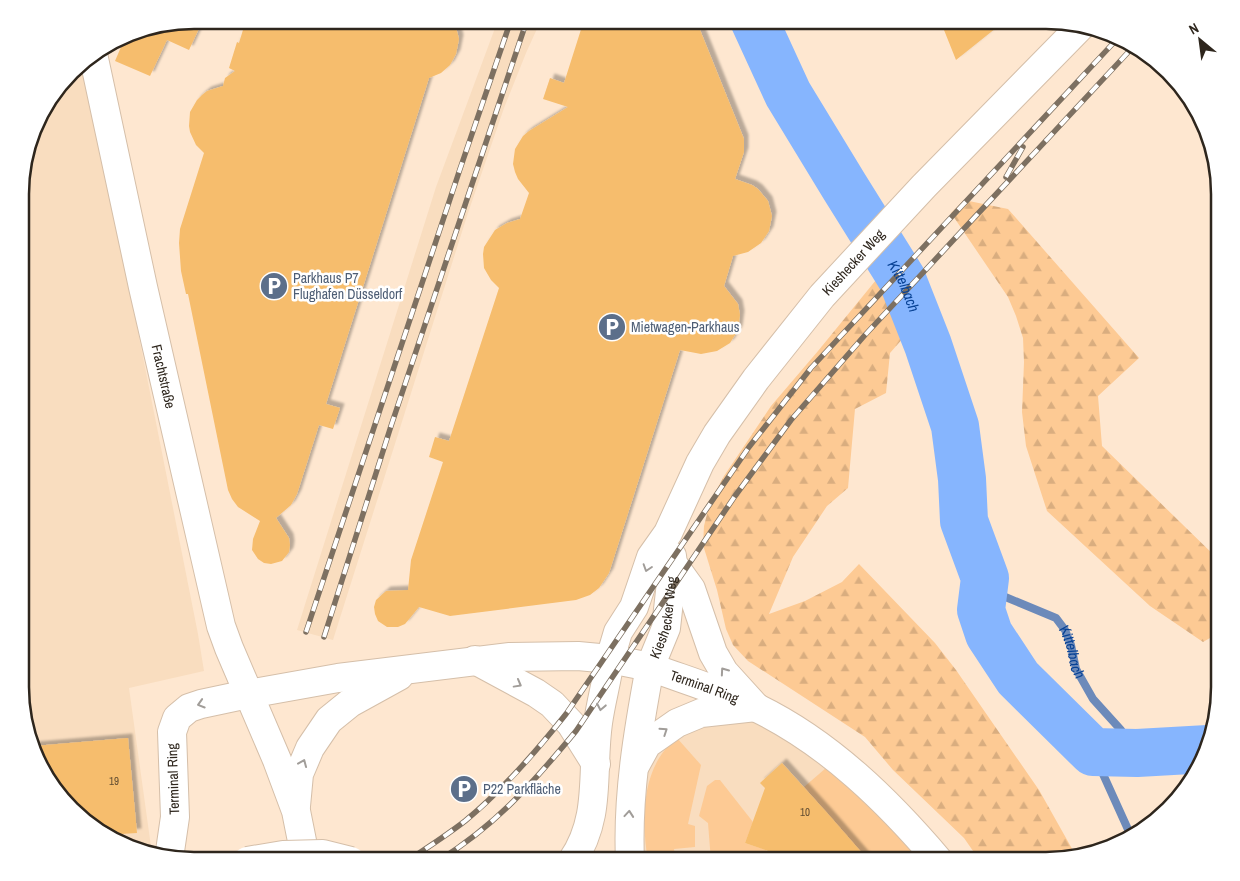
<svg xmlns="http://www.w3.org/2000/svg" width="1240" height="881" viewBox="0 0 1240 881" font-family="'Archivo Narrow',sans-serif">
<defs>
<pattern id="forest-firs" width="22" height="20" patternUnits="userSpaceOnUse" patternTransform="scale(1.25)"><rect width="22" height="20" fill="#fdca94"/><path d="M5 1l3.5 6h-7zM16 11l3.5 6h-7z" fill="#d9ad7f"/></pattern>
<filter id="shadow"><feDropShadow dx="4.5" dy="-4.5" stdDeviation="1" flood-color="#0004"/></filter>
</defs>
<rect width="100%" height="100%" fill="#fee7d0"/>
<g fill="#f9ddbf">
<polygon points="498,20 541,20 526,53 504,108 467,216 333,640 297,630 436,187"/>
<polygon points="84,60 198,634 204,671 129,688 152,854 127,848 88,825 43,774 21,710 21,171 38,116 79,63"/>
<polygon points="754,717 808,748 932,861 638,861 639,772 684,723"/>
</g>
<g fill="#fdca94">
<path d="M677,738L701,765L688,824L695,826V847L674,849L676,861H648C641,819 641,766 677,738Z"/>
<polygon points="826,768 856,791 925,861 869,861 804,787"/>
<polygon points="715,780 720,780 753,822 745,843 766,850 768,861 711,861 708,823 699,816 707,786"/>
</g>
<g fill="url(#forest-firs)">
<polygon points="964,200 1008,209 1139,358 1098,396 1102,446 1220,561 1220,644 1210,638 1203,642 1150,606 1047,511 1026,446 1022,412 1024,362 1023,338 1016,316 1008,297 951,213"/>
<polygon points="885,269 912,328 890,353 886,393 855,409 848,488 827,506 793,557 769,614 805,601 842,582 859,564 935,643 956,670 1039,790 1075,854 1047,861 980,861 964,838 893,770 865,737 748,661 733,645 726,629 717,590 703,545 704,526 710,502 724,476 771,406 818,351"/>
</g>
<g fill="none" stroke-linecap="round" stroke-linejoin="round">
<g stroke="#6c8aba" stroke-width="8">
<path id="s1" d="M985,578L1003,596L1056,618L1065,630L1071,645L1076,669L1093,699L1121,730L1137,753"/>
<polyline points="1093,752 1131,836"/>
</g>
<path stroke="#86b5fe" stroke-width="48" id="s2" d="M754,20L788,94L844,186L902,279L928,345L955,426L962,479L964,521L985,578L981,610L989,634L1018,678L1093,752L1137,753L1208,749"/>
</g>
<g fill="#f6bd6d" filter="url(#shadow)">
<polygon points="193,20 203,20 189,50 167,40 150,76 115,61 127,33"/>
<polygon points="246,20 454,20 459,39 456,54 450,65 441,73 429,78 326,404 340,408 333,429 319,425 297,494 291,505 276,518 289,538 290,545 289,552 282,561 271,564 264,563 258,559 252,550 253,539 260,521 238,507 232,499 228,490 188,294 186,294 181,271 179,243 180,229 204,153 196,145 190,132 189,126 190,112 197,100 202,95 207,91 223,86 225,78 235,71 229,68 237,42 239,43"/>
<polygon points="584,20 696,20 744,139 744,152 735,179 752,185 758,189 768,201 772,216 769,231 761,243 748,252 733,256 724,286 738,304 740,315 738,330 730,343 717,351 701,354 680,350 609,573 599,588 590,595 576,600 450,616 419,607 405,624 398,627 387,627 378,621 375,614 374,607 376,600 386,591 408,590 411,560 443,462 429,457 435,437 449,441 499,288 491,280 484,268 483,254 484,247 495,230 507,223 520,219 529,193 518,179 515,172 513,164 515,149 523,136 529,131 568,107 543,99 550,78 564,83"/>
<polygon points="940,20 1006,20 956,60"/>
<polygon points="128,738 137,833 105,835 102,833 100,821 85,822 43,774 34,746"/>
<polygon points="782,763 828,814 869,861 797,861 745,843 765,788 760,783"/>
</g>
<g fill="none" stroke-linecap="round" stroke-linejoin="round">
<defs>
<g id="minor">
<path id="s3" d="M93,54L143,287L221,626L229,648L277,760L296,811L306,861"/>
<polyline points="475,660 536,693 552,704 571,724 596,764"/>
<polyline points="296,806 299,774 310,748 329,720 350,703 399,676"/>
<polyline points="169,858 175,817 172,732 177,718 189,708 201,704 248,694 338,678 510,657 578,656 610,659 650,667"/>
<path d="M572,861C602,817 591,772 598,723C601,701 607,681 610,659"/>
</g>
<g id="tertiary">
<polyline points="673,564 691,589 713,653 724,672 753,704"/>
<path id="s4" d="M610,659L618,632L634,607L651,557L668,533L700,463L717,434L756,379L822,296L924,186L1082,25"/>
<path id="s5" d="M650,667C685,680 723,691 757,708C829,743 888,801 939,861"/>
<path id="s6" d="M650,667L666,628L673,564L672,556"/>
</g>
<g id="trunk">
<polyline points="636,764 647,744 677,723 701,713 756,707"/>
<path d="M630,861C627,796 638,731 650,667"/>
</g>
</defs>
<use href="#minor" stroke="#d5bfa9" stroke-width="30"/>
<use href="#tertiary" stroke="#d5bfa9" stroke-width="30"/>
<use href="#trunk" stroke="#d5bfa9" stroke-width="30"/>
<use href="#minor" stroke="#fff" stroke-width="28"/>
<use href="#tertiary" stroke="#fff" stroke-width="28"/>
<use href="#trunk" stroke="#fff" stroke-width="28"/>
<defs>
<g id="rail">
<polyline points="1006,177 1023,147"/>
<polyline points="306,632 460,169 511,20"/>
<polyline points="324,637 391,426 527,20"/>
<path d="M407,861C427,848 447,835 465,821C503,790 535,753 566,714L749,447L811,368L1118,38"/>
<path d="M438,861C496,825 533,783 576,731L735,496L791,420L865,335L1134,46"/>
</g>
</defs>
<use href="#rail" stroke="#7d7061" stroke-width="5.5"/>
<use href="#rail" stroke="#fff" stroke-width="4" stroke-dasharray="11" stroke-linecap="butt"/>
<defs>
<polyline id="minor-bridge" points="247,861 283,855 323,854 351,861"/>
</defs>
<use href="#minor-bridge" stroke="#d5bfa9" stroke-width="30" stroke-linecap="butt"/>
<use href="#minor-bridge" stroke="#fff" stroke-width="28"/>
</g>
<defs><path id="oneway-chevron" d="M-2-3.5L2.5 0L-2 3.5" fill="none" stroke-width="1.6" stroke-linecap="round" stroke-linejoin="round" transform="scale(1.25)"/></defs>
<g stroke="#a19d99">
<use href="#oneway-chevron" transform="translate(647 568) rotate(108)"/>
<use href="#oneway-chevron" transform="translate(724 671) rotate(-125)"/>
<use href="#oneway-chevron" transform="translate(518 684) rotate(29)"/>
<use href="#oneway-chevron" transform="translate(201 704) rotate(163)"/>
<use href="#oneway-chevron" transform="translate(601 707) rotate(101)"/>
<use href="#oneway-chevron" transform="translate(664 731) rotate(-34)"/>
<use href="#oneway-chevron" transform="translate(303 763) rotate(-67)"/>
<use href="#oneway-chevron" transform="translate(629 814) rotate(-85)"/>
</g>
<defs>
<symbol id="parking-disc" viewBox="-11 -11 22 22"><circle r="9.5" fill="#5c6f8a" stroke="#fff"/><path d="M-3.5-5.5H1a3.5 3.5 0 0 1 0 7H-1V5.5H-3.5ZM-1-3.4V-.6H.8a1.4 1.4 0 0 0 0-2.8Z" fill="#fff"/></symbol>
</defs>
<g fill-rule="evenodd">
<use href="#parking-disc" x="258" y="270" width="32" height="32"/>
<use href="#parking-disc" x="596" y="311" width="32" height="32"/>
<use href="#parking-disc" x="448" y="773" width="32" height="32"/>
</g>
<g text-anchor="middle" stroke-width="5" stroke-linejoin="round" paint-order="stroke">
<g font-size="11" fill="#604c31">
<text x="114" y="785">19</text>
<text x="805" y="816">10</text>
</g>
<g font-size="14" fill="#2e261d" stroke="#fff">
<text dy="5" stroke="none"><textPath href="#s4" startOffset="470">Kieshecker Weg</textPath></text>
<text dy="5" stroke="none"><textPath href="#s3" startOffset="330">Frachtstraße</textPath></text>
<text dy="5" stroke="none"><textPath href="#s6" startOffset="52">Kieshecker Weg</textPath></text>
<text dy="5" stroke="none"><textPath href="#s5" startOffset="58">Terminal Ring</textPath></text>
<text transform="translate(173 779) rotate(-92)" y="5">Terminal Ring</text>
</g>
<g font-size="14" fill="#4e5e75" stroke="#fff" text-anchor="start">
<text x="293" y="283">Parkhaus P7<tspan x="293" dy="16">Flughafen Düsseldorf</tspan></text>
<text x="631" y="332">Mietwagen-Parkhaus</text>
<text x="483" y="794">P22 Parkfläche</text>
</g>
<g font-size="15" font-style="italic" fill="#084295" stroke="#fff">
<text dy="5" stroke="none"><textPath href="#s2" startOffset="306">Kittelbach</textPath></text>
<text dy="5" stroke="none"><textPath href="#s1" startOffset="121">Kittelbach</textPath></text>
</g>
</g>
<path d="M0 0H1240V881H0ZM194 29H1046A165 165 0 0 1 1211 194V687A165 165 0 0 1 1046 852H194A165 165 0 0 1 29 687V194A165 165 0 0 1 194 29Z" fill="#fff" fill-rule="evenodd"/>
<path fill="none" stroke="#2e261d" stroke-width="2.5" d="M194 29H1046A165 165 0 0 1 1211 194V687A165 165 0 0 1 1046 852H194A165 165 0 0 1 29 687V194A165 165 0 0 1 194 29Z"/>
<g transform="translate(1200 40) rotate(331)" stroke="#ffffff" stroke-width="4" paint-order="stroke">
<path d="M0-4L9 19L0 12L-9 19Z" fill="#2e261d"/>
<text y="-8" font-size="14" font-weight="bold" text-anchor="middle" fill="#2e261d">N</text>
</g>
</svg>
